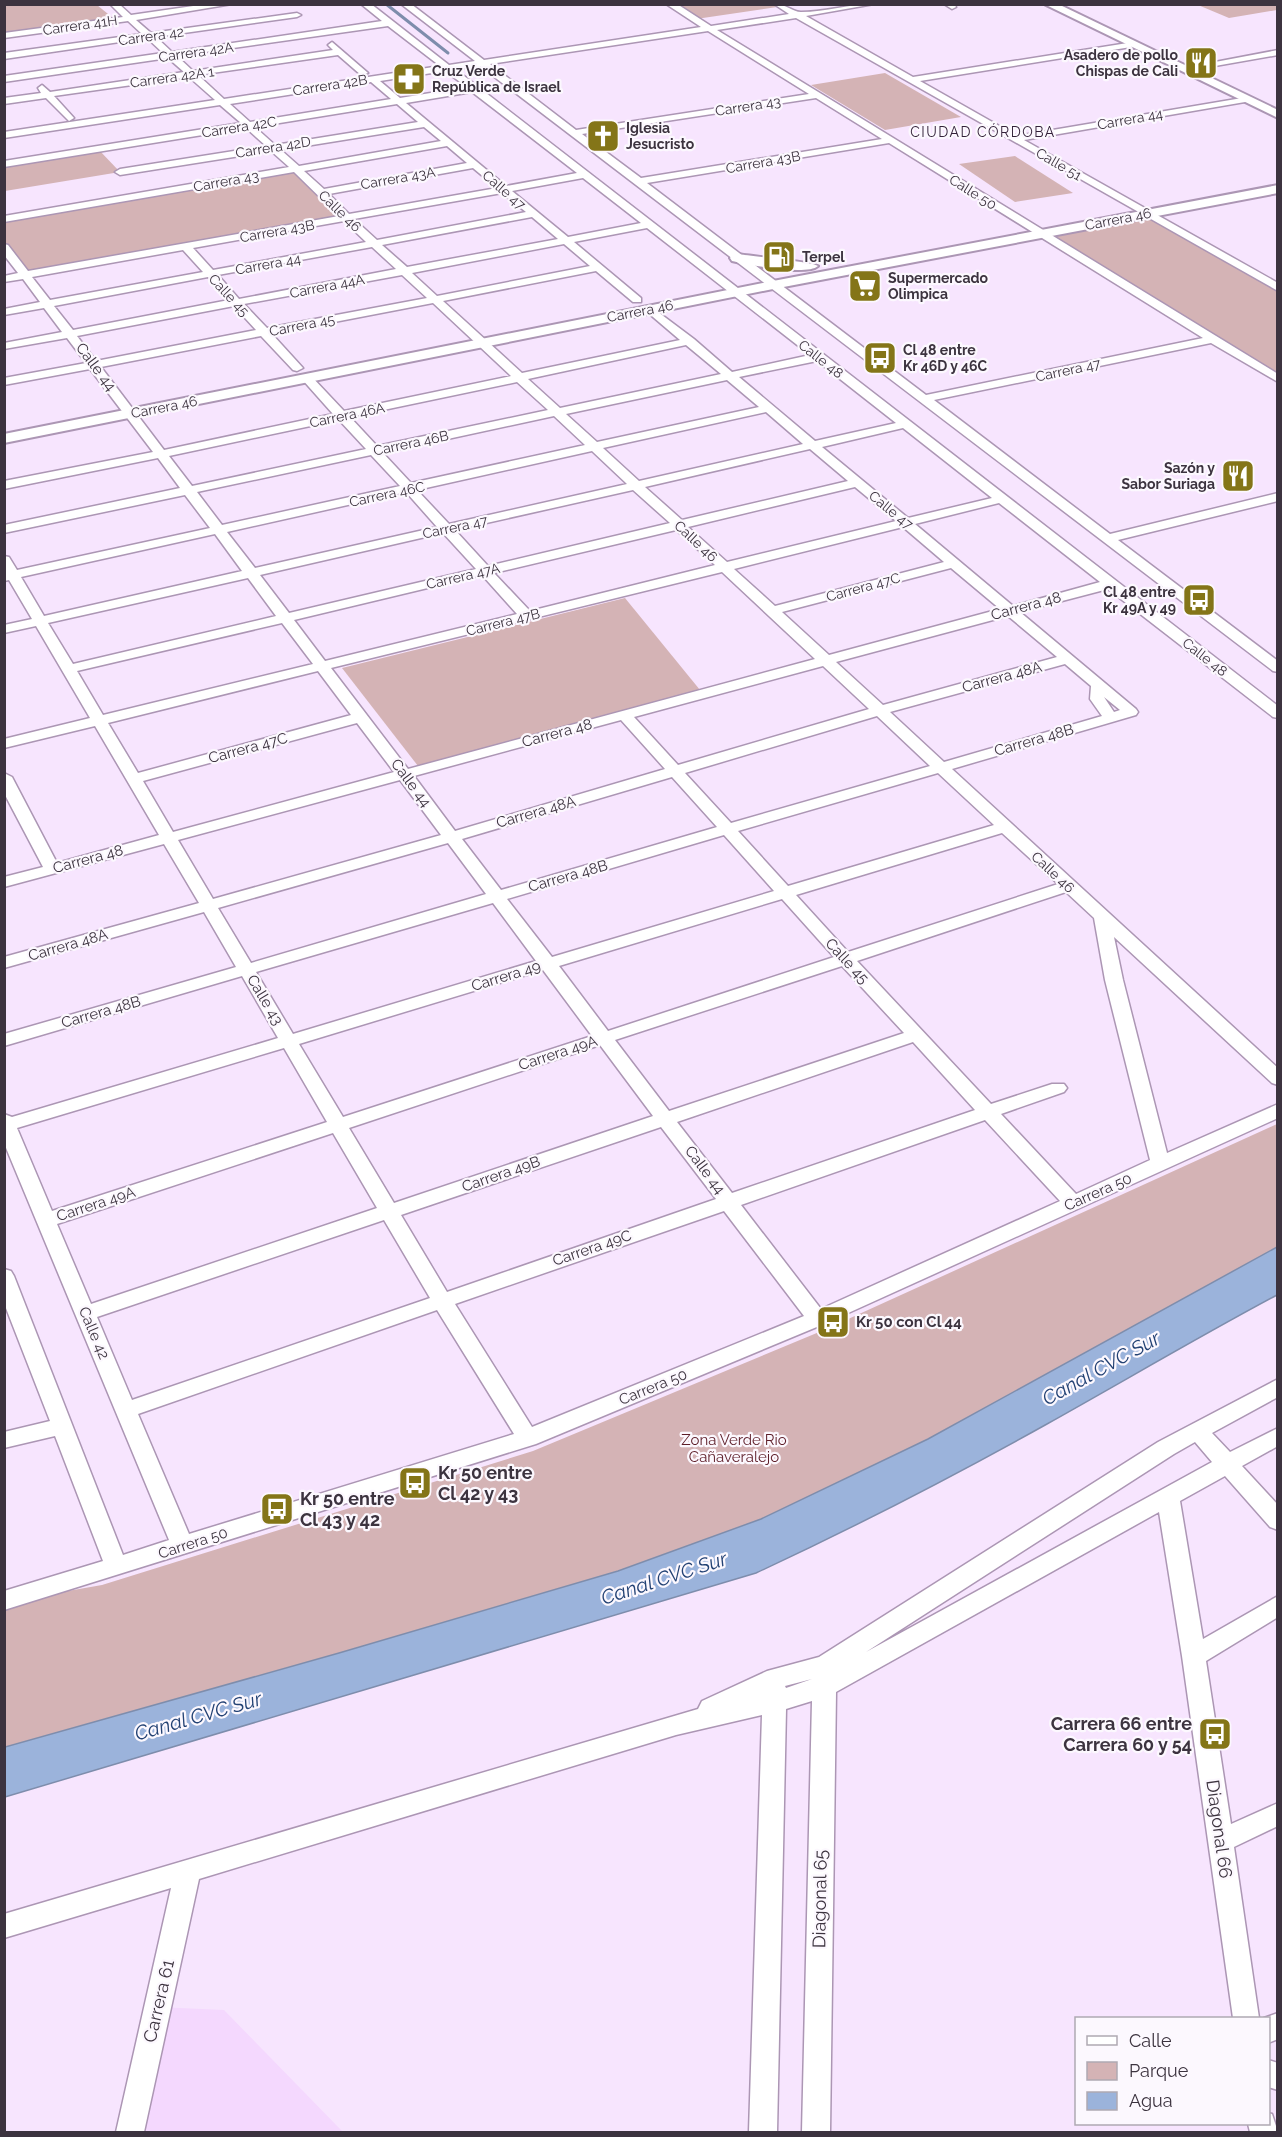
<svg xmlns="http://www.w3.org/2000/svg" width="1282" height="2137" viewBox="0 0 1282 2137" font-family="Raleway,sans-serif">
<rect width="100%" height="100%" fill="#f7e5fe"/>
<polygon fill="#f4d8fe" points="157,2007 224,2010 343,2132 130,2132"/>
<g fill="#d4b3b5">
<polygon points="772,4 777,7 696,19 673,5"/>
<polygon points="4,5 97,5 113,18 5,33"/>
<polygon points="1198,5 1277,5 1277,10 1229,18"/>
<polygon points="885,73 961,117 885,130 811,85"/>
<polygon points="98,149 120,172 5,191 5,164"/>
<polygon points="1015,156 1073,193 1015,202 959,164"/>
<polygon points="295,169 347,218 26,275 5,247 5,219"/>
<polygon points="1151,216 1277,288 1277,379 1045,236"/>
<polygon points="625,598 700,690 418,766 342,668"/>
<polygon points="1277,1124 1277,1247 928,1439 762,1519 618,1571 339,1653 5,1747 5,1602 102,1585 533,1451 824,1330"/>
</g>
<path fill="#9bb3db" stroke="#7e8dac" stroke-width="1.5" d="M1277,1247V1295C1200,1336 1124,1381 1047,1424C952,1477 855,1527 756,1573L5,1797V1747L339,1653L618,1571L761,1519L928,1439Z"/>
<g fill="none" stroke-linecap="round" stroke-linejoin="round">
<polyline stroke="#7e8dac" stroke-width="3" points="386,4 448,53"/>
<defs>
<g id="minor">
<path d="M110,4H119L131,15L207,4H232L136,20L151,33L297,13L301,15L297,17L156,37L172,52L382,21L361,4H371L449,65L475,61L401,4H411L484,60L701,27L666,4H677L711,26L789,14L774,4C786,4 793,12 801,12C826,12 849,4 874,4L806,16L913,77L1134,42L1135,44L1131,47L920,81L1017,136L1248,97V101L1245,102L1024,140L1278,283V291L796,18L717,30L1278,374V382L1211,343L934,400L1110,534L1278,493V501L1118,540L1278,661V672L1273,671L480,66L455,69L1278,706V718L1273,717L1108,589L1020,612L1136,709L1138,712L1136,715L952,769L1278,1068V1085L1272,1083L1114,937L1123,980L1167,1153L1278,1104V1118L824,1324L536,1444L4,1610V1591L103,1561L55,1436L4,1448V1432L50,1421L4,1303V1269L11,1271L14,1276L123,1555L169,1540L4,1143V1114L12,1117L278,1038L242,976L4,1046V1034L236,967L204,912L4,968V957L199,903L164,844L4,887V877L43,867L4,793V773L12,777L57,863L159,835L95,726L4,748V739L90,718L36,626L4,633V625L32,619L9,580L4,581V556L9,557L17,570L210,528L185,495L4,533V525L180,488L158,458L4,489V481L153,452L90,369L4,385V378L86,363L67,338L4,349V343L62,332L44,308L4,315V309L40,302L23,279L4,282V276L18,273L4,255V244L8,245L28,271L339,216L294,172L4,222V216L289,167L271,151L120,175L115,172L120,169L266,146L246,128L4,167V161L241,123L220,105L4,138V132L215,100L189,77L54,96L74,118L69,121L46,98L4,104V98L41,93L38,88L42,85L50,92L184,72L168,58L4,82V76L163,53L147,38L4,59V53L142,34L128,21L4,38V33L123,17ZM388,26L440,66L224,99L198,75L338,55L361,75L368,73L332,42L328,45L333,50L193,71L177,56ZM708,31L809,94L576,130L490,64ZM445,71L467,87L400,98L380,81ZM371,82L391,99L250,122L230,104ZM472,92L577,173L506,186L406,103ZM816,98L882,139L641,178L582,134ZM397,104L418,122L275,145L255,127ZM424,127L441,141L299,166L281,150ZM889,143L1203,338L926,395L647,183ZM447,146L467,163L324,189L304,171ZM473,168L497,188L349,214L329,194ZM583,178L641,223L568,237L512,191ZM502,193L526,212L377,240L354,219ZM532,217L558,239L407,267L382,245ZM344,221L366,242L213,270L193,248ZM647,228L810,355L732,372L694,339L650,306L645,309L646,311L680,340L522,373L443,301L596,271L633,302H641V298L574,242ZM564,244L590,266L437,296L412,273ZM372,247L396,269L239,299L218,275ZM183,250L203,272L50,300L32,277ZM402,275L427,298L267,328L244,304ZM208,277L229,300L73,330L54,306ZM433,303L511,376L344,411L311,376L307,375L301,378L333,414L164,450L101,367L261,336L293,370L297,371L303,368L272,334ZM234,306L256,330L96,361L77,336ZM686,345L721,374L560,408L528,379ZM817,361L896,423L815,441L739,377ZM727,380L759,407L597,442L566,414ZM517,382L548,410L377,446L350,417ZM766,412L803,444L639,481L603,448ZM554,416L585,445L411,483L383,453ZM339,420L366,449L192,486L169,456ZM903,428L992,498L908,518L822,447ZM810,449L848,481L682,520L645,487ZM592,451L627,484L449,524L417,490ZM371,455L400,486L222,525L197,492ZM855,487L896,521L727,562L688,527ZM633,490L670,523L488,566L455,530ZM406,492L437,527L255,568L227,532ZM999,503L1100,582L1013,606L915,524ZM903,527L944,562L775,606L734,569ZM676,530L715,565L530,611L494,573ZM443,533L476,569L289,613L260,575ZM215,534L242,571L44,616L21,577ZM951,568L1000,609L829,655L782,612ZM722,572L815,659L408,769L331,668ZM482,575L517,614L325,661L294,620ZM248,578L276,616L73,664L48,623ZM1008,616L1057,657L883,705L836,662ZM282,623L313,664L103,715L77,671ZM1065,664L1091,686L1090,699L1102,716L944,762L890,712ZM823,666L869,709L678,765L634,717ZM318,671L351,715L138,773L108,723ZM1104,697L1120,710L1114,712ZM877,716L930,766L731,823L685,773ZM621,720L665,769L455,831L414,776ZM357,723L394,772L173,832L143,781ZM938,773L994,825L788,886L738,831ZM672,777L717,827L501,890L462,839ZM400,780L441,835L213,899L178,840ZM1002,833L1058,884L848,952L796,895ZM724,835L774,891L552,957L507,899ZM448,843L486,894L251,963L218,908ZM1066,892L1094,918L1105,980L1150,1160L1076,1194L1001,1114L1064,1092L1067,1088L1064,1084H1052L991,1104L857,961ZM782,899L834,957L608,1031L559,966ZM493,903L536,961L293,1034L256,972ZM842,966L904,1033L669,1111L615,1040ZM543,970L592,1036L343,1117L299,1044ZM913,1042L975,1110L732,1193L677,1122ZM600,1045L653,1116L394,1203L349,1128ZM284,1048L327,1122L52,1211L17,1128ZM985,1120L1060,1201L821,1309L741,1205ZM661,1127L716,1199L447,1292L401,1215ZM333,1133L377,1208L91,1304L57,1224ZM724,1211L804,1316L532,1427L455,1304ZM384,1220L430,1298L132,1400L97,1317ZM437,1310L514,1434L189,1534L138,1414Z"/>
<polygon points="944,4 954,4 956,7 952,9"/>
<polygon points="1278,50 1278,55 1198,69 1194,66"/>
<path d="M1278,1379V1397L1212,1433L1230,1452L1278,1428V1446L1242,1466L1278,1505V1530L1270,1527L1225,1476L1180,1501L1203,1639L1278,1596V1617L1206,1661L1231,1824L1278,1803V1826L1234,1847L1259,2018H1233L1182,1656L1159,1512L836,1692L830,2132H802L812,1701L786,1709L777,2132H749L762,1715L676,1735L199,1879L144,2132H116L171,1888L4,1938V1914L698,1709L702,1701L767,1671L819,1657L1158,1442ZM1195,1442L1212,1462L866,1652L1174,1454ZM812,1679L786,1688L785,1686Z"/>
<polygon points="1278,2013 1278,2039 1268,2043 1268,2018 1264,2018"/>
<polygon points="1268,2060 1278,2063 1278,2090 1268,2087"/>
<polygon points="1268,2113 1272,2114 1278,2132 1250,2132 1248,2124 1268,2124"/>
</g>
<g id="major">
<polygon points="1044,4 1058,4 1278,110 1278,118"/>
<polygon points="1278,185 1278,193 773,289 4,443 4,434 773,281"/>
<path d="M737,254C750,256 813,262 818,266C807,276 748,265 732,261L730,258L732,255Z"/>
</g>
</defs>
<use href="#minor" stroke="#ac96b4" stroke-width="3"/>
<use href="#major" stroke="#ac96b4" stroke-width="4"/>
<use href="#minor" fill="#fff" fill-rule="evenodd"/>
<use href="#major" fill="#fff" fill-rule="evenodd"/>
</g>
<defs>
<symbol id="restaurant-square" viewBox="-11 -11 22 22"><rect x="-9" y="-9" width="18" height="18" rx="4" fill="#847518" stroke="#fcf8fe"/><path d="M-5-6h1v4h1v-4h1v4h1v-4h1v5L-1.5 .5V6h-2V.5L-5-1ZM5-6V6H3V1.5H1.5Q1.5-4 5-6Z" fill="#fff"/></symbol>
<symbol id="pharmacy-square" viewBox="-11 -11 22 22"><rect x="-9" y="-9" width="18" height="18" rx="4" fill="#847518" stroke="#fcf8fe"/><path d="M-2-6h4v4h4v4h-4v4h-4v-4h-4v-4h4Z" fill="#fff"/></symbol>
<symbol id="church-square" viewBox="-11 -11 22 22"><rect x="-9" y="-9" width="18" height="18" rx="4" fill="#847518" stroke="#fcf8fe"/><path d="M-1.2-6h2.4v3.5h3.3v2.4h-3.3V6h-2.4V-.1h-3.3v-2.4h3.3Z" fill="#fff"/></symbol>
<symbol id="fuel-square" viewBox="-11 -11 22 22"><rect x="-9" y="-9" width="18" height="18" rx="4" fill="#847518" stroke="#fcf8fe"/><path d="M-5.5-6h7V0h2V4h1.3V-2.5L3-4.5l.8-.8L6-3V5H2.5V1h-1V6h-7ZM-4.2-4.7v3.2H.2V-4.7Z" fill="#fff"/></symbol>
<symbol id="supermarket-square" viewBox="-11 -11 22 22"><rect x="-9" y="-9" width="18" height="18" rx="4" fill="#847518" stroke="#fcf8fe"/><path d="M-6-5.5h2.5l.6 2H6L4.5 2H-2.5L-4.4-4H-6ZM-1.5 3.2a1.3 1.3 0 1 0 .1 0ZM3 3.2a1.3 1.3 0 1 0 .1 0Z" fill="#fff"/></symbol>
<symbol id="bus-square" viewBox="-11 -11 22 22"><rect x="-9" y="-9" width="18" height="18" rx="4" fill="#847518" stroke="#fcf8fe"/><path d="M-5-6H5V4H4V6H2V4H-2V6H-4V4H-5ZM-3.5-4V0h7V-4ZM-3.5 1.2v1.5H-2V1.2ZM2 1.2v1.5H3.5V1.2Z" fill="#fff"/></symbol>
</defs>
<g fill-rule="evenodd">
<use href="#restaurant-square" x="1182" y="44" width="38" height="38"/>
<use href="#pharmacy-square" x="390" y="60" width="38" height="38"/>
<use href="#church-square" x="584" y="117" width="38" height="38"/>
<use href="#fuel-square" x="760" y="238" width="38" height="38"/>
<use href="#supermarket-square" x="846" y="267" width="38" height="38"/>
<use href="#bus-square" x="861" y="339" width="38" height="38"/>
<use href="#restaurant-square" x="1219" y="457" width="38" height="38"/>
<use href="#bus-square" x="1180" y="581" width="38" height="38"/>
<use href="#bus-square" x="814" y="1303" width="38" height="38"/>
<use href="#bus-square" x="396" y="1464" width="38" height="38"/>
<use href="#bus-square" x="258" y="1490" width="38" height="38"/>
<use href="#bus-square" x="1196" y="1715" width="38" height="38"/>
</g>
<g text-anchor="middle" stroke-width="4.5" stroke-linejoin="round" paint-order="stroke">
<g font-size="14" fill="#3c333f" stroke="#fcf8fe">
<text transform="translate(80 25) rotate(-8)" y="5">Carrera 41H</text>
<text transform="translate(151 36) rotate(-8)" y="5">Carrera 42</text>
<text transform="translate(196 52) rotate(-8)" y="5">Carrera 42A</text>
<text transform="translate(172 77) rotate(-8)" y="5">Carrera 42A 1</text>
<text transform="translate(330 85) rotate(-9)" y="5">Carrera 42B</text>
<text transform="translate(748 106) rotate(-9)" y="5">Carrera 43</text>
<text transform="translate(1130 119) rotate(-10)" y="5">Carrera 44</text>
<text transform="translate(239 127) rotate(-9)" y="5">Carrera 42C</text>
<text transform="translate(273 147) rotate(-9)" y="5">Carrera 42D</text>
<text transform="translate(763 162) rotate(-10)" y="5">Carrera 43B</text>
<text transform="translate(1059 164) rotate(30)" y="5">Calle 51</text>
<text transform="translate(398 178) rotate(-10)" y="5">Carrera 43A</text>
<text transform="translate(226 181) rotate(-10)" y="5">Carrera 43</text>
<text transform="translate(504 190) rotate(41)" y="5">Calle 47</text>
<text transform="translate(973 192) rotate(32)" y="5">Calle 50</text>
<text transform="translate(340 211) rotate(44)" y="5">Calle 46</text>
<text transform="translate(1118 219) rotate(-11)" y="5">Carrera 46</text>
<text transform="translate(277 231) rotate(-10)" y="5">Carrera 43B</text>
<text transform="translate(268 264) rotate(-10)" y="5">Carrera 44</text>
<text transform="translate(327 286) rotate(-11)" y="5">Carrera 44A</text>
<text transform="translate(229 295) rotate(47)" y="5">Calle 45</text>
<text transform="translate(640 311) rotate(-11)" y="5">Carrera 46</text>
<text transform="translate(302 325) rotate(-11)" y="5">Carrera 45</text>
<text transform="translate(821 359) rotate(38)" y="5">Calle 48</text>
<text transform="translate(1068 370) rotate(-12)" y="5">Carrera 47</text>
<text transform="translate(164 407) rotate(-11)" y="5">Carrera 46</text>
<text transform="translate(347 415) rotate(-12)" y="5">Carrera 46A</text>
<text transform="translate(411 443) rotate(-12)" y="5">Carrera 46B</text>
<text transform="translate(387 494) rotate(-12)" y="5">Carrera 46C</text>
<text transform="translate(891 510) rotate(39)" y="5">Calle 47</text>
<text transform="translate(455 527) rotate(-12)" y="5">Carrera 47</text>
<text transform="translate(696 541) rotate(43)" y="5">Calle 46</text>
<text transform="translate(463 576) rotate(-13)" y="5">Carrera 47A</text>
<text transform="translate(863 587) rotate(-15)" y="5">Carrera 47C</text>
<text transform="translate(503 622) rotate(-14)" y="5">Carrera 47B</text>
<text transform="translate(1205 657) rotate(38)" y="5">Calle 48</text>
<text transform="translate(1053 872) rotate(43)" y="5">Calle 46</text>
</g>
<g font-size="14" font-weight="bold" fill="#3c333f" stroke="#fcf8fe" text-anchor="start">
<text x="1178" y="60" text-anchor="end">Asadero de pollo<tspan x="1178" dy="16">Chispas de Cali</tspan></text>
<text x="432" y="76">Cruz Verde<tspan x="432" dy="16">República de Israel</tspan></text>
<text x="626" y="133">Iglesia<tspan x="626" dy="16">Jesucristo</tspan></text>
<text x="802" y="262">Terpel</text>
<text x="888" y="283">Supermercado<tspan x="888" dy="16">Olimpica</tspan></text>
<text x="903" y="355">Cl 48 entre<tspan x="903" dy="16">Kr 46D y 46C</tspan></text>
<text x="1215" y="473" text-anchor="end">Sazón y<tspan x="1215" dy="16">Sabor Suriaga</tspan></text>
<text x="1176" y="597" text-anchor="end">Cl 48 entre<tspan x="1176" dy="16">Kr 49A y 49</tspan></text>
</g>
<g font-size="14" letter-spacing="1.5" fill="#332139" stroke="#fcf8fe">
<text x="983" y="137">CIUDAD CÓRDOBA</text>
</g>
<g font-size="15" fill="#3c333f" stroke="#fcf8fe">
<text transform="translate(96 367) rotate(53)" y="5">Calle 44</text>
<text transform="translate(1026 606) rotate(-15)" y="5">Carrera 48</text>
<text transform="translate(1002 677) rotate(-15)" y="5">Carrera 48A</text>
<text transform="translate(557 733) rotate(-15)" y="5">Carrera 48</text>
<text transform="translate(1034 740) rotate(-16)" y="5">Carrera 48B</text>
<text transform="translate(248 748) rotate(-15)" y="5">Carrera 47C</text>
<text transform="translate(411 783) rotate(53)" y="5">Calle 44</text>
<text transform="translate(536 812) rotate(-16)" y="5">Carrera 48A</text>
<text transform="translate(88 859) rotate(-15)" y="5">Carrera 48</text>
<text transform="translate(568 876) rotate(-16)" y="5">Carrera 48B</text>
<text transform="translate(68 945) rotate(-16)" y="5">Carrera 48A</text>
<text transform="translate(847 961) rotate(47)" y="5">Calle 45</text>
<text transform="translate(506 976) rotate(-17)" y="5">Carrera 49</text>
<text transform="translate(265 1000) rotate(59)" y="5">Calle 43</text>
<text transform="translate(101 1012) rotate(-16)" y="5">Carrera 48B</text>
<text transform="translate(558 1053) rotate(-18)" y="5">Carrera 49A</text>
<text transform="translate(705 1170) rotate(53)" y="5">Calle 44</text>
<text transform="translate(501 1174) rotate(-19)" y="5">Carrera 49B</text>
<text transform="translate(1098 1192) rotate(-24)" y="5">Carrera 50</text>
<text transform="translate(96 1204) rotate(-18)" y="5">Carrera 49A</text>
<text transform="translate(592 1248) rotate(-19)" y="5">Carrera 49C</text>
<text transform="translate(94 1333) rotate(67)" y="5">Calle 42</text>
<text transform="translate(653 1387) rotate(-22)" y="5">Carrera 50</text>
<text transform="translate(193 1543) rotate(-18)" y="5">Carrera 50</text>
</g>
<g font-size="15" font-weight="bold" fill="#3c333f" stroke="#fcf8fe" text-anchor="start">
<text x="856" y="1327">Kr 50 con Cl 44</text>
</g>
<g font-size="15" fill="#5d1d28" stroke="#fcf8fe">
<text x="734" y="1445">Zona Verde Rio<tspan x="734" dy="17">Cañaveralejo</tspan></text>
</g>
<g font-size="18" font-weight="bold" fill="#3c333f" stroke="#fcf8fe" text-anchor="start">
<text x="438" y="1479">Kr 50 entre<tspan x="438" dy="21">Cl 42 y 43</tspan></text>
<text x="300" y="1505">Kr 50 entre<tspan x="300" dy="21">Cl 43 y 42</tspan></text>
<text x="1192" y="1730" text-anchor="end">Carrera 66 entre<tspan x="1192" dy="21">Carrera 60 y 54</tspan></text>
</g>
<g font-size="18" fill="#3c333f" stroke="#fcf8fe">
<text transform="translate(1219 1829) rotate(82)" y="6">Diagonal 66</text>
<text transform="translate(820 1899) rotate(-89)" y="6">Diagonal 65</text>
<text transform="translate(159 2001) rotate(-77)" y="6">Carrera 61</text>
</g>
<g font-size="20" font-style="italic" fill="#234274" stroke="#fcf8fe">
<text transform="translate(1101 1368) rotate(-29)" y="7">Canal CVC Sur</text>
<text transform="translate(664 1578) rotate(-18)" y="7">Canal CVC Sur</text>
<text transform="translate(198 1716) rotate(-16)" y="7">Canal CVC Sur</text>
</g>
</g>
<rect width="1282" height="2137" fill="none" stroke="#3c333f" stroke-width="12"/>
<rect x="1075" y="2017" width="195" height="108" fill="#fcf8fe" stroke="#afa9b2" stroke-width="1.5"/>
<rect x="1087" y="2036" width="30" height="9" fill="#ffffff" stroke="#afa9b2" stroke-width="1.5"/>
<text x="1129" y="2047" font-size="18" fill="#3c333f">Calle</text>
<rect x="1087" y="2062" width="30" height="18" fill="#d4b3b5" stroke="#afa9b2" stroke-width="1.5"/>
<text x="1129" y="2077" font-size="18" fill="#3c333f">Parque</text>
<rect x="1087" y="2092" width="30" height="18" fill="#9bb3db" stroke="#afa9b2" stroke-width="1.5"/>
<text x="1129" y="2107" font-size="18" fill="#3c333f">Agua</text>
</svg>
